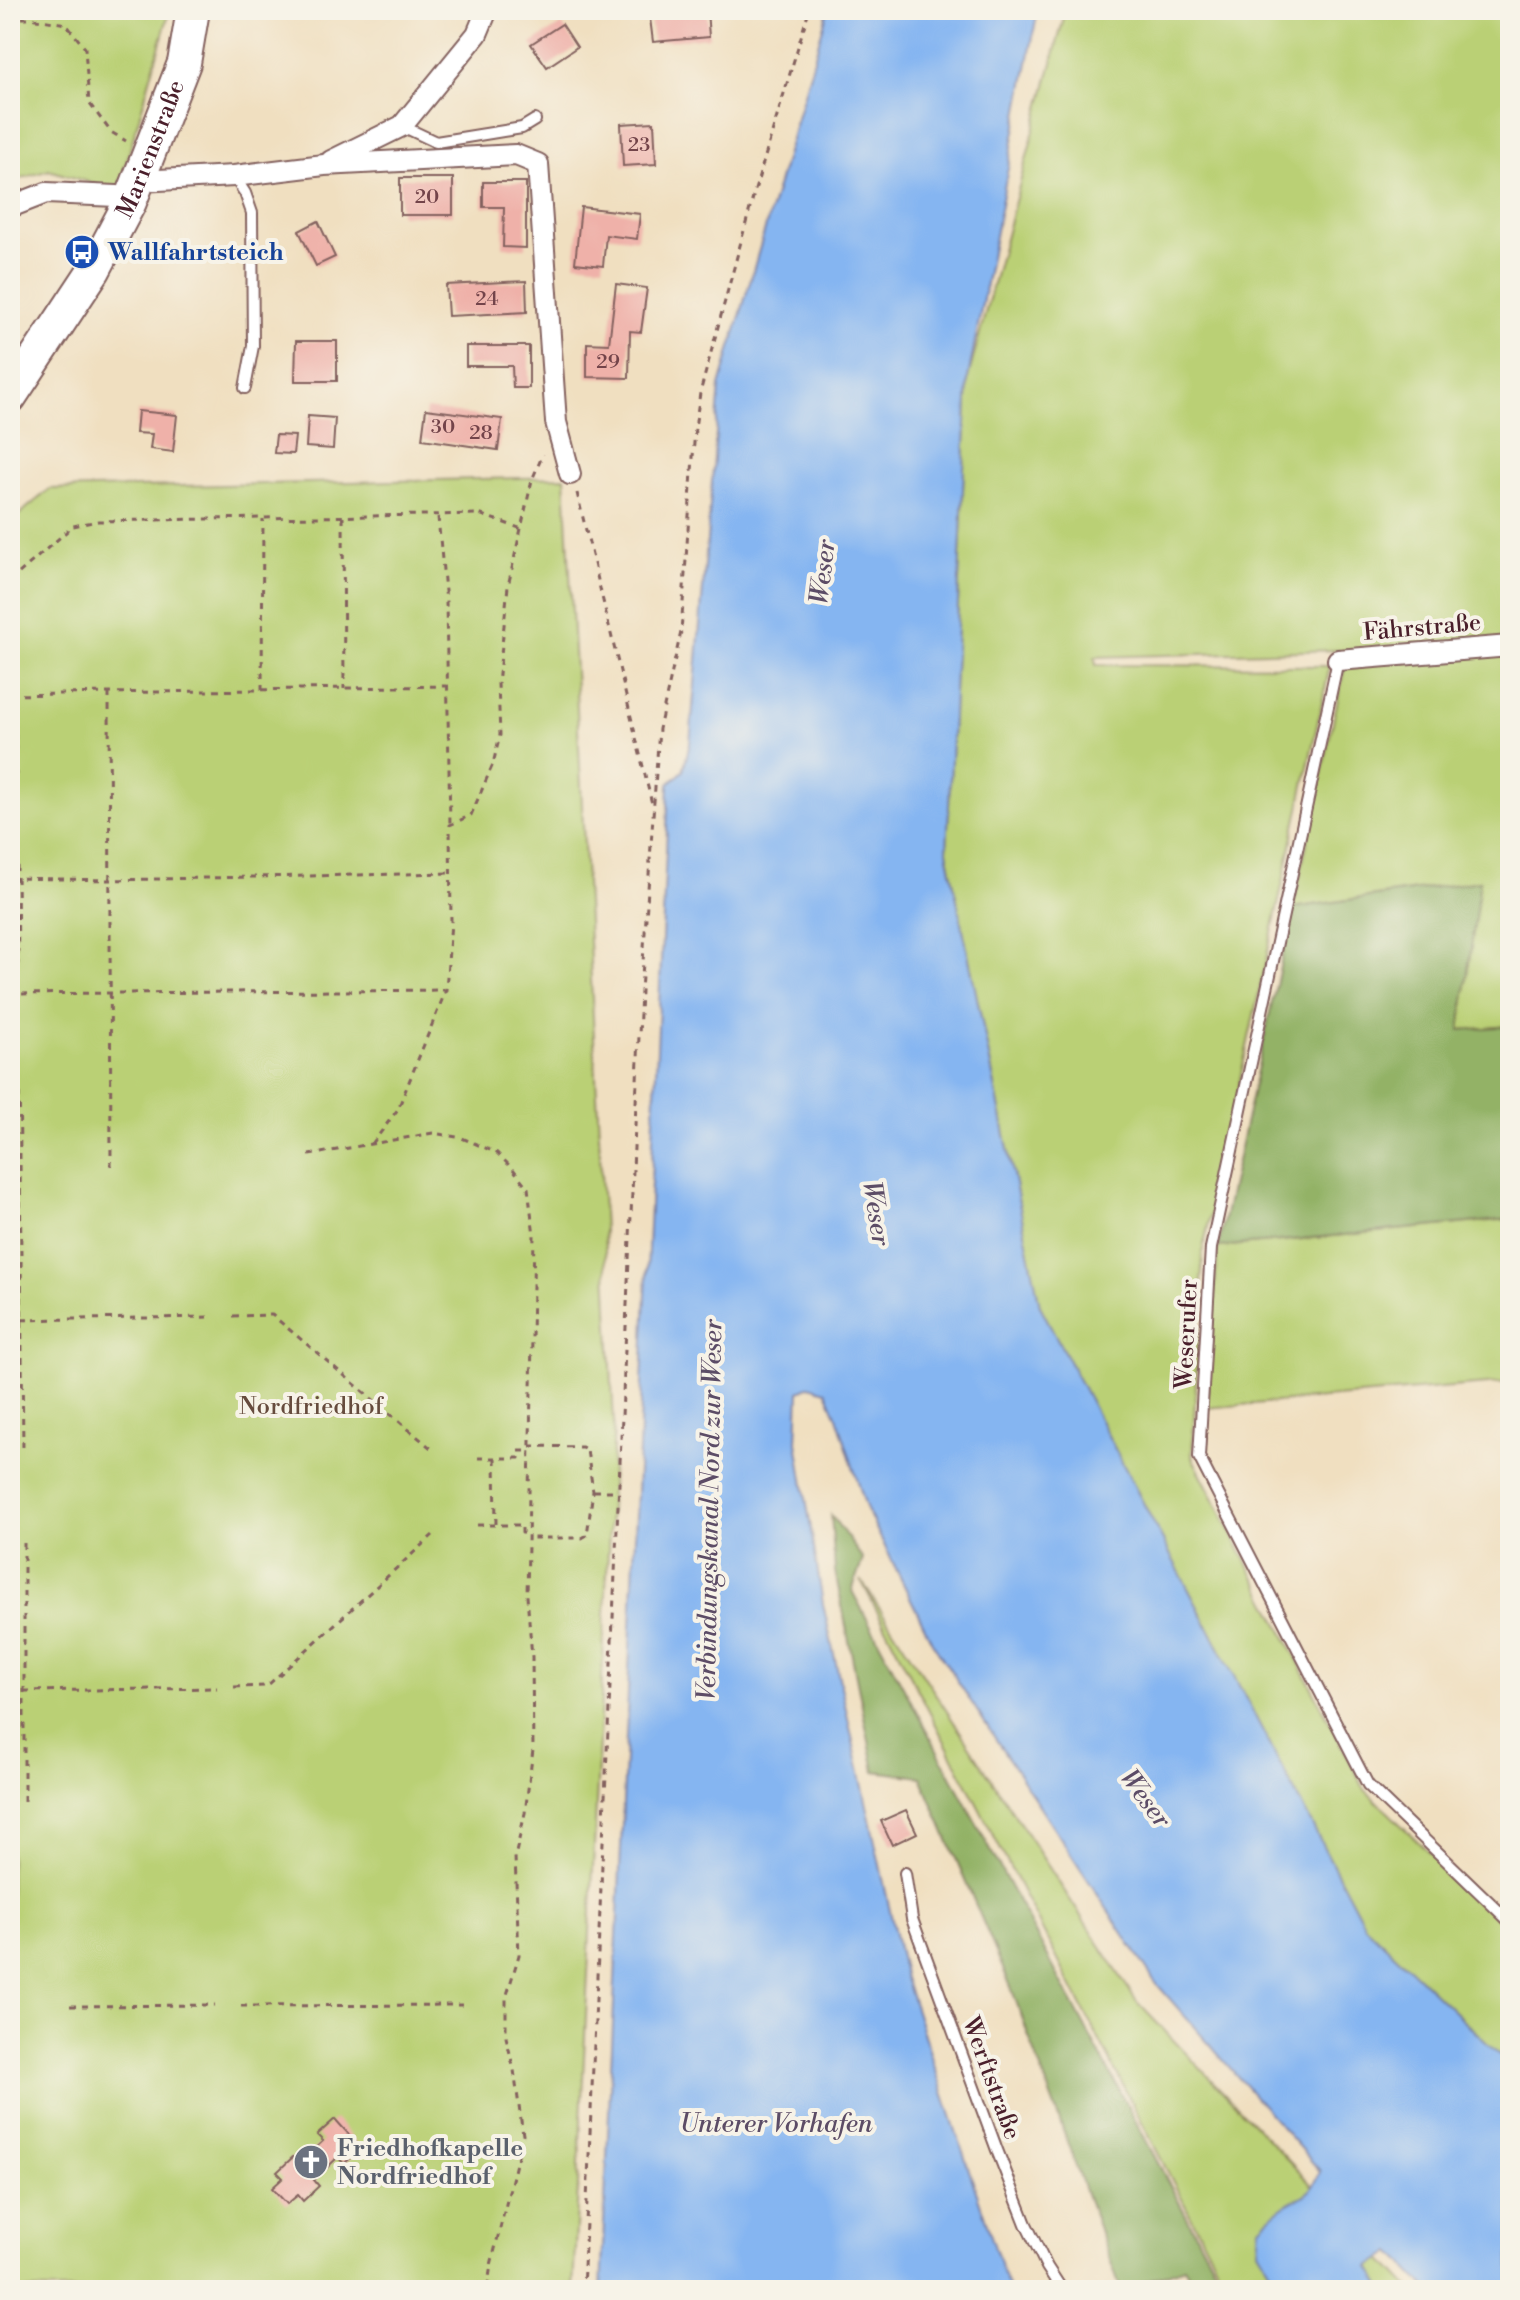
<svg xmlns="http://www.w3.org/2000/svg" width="1520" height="2300" viewBox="0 0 1520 2300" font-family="'Libre Bodoni',serif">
<rect width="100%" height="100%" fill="#f7f3e8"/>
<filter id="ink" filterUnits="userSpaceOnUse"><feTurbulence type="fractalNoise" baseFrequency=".0125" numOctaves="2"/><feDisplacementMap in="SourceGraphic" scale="16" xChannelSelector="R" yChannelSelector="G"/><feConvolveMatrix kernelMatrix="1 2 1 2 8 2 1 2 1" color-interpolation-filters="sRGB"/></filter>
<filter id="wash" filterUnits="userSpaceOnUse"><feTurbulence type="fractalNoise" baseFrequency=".006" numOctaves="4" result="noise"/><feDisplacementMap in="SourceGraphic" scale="32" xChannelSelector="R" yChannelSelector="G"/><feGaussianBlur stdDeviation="1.8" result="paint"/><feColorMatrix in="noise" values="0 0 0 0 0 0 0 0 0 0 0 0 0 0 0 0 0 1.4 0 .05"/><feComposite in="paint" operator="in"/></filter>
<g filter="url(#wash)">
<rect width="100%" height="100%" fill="#f0dfc0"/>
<g fill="#bad074" stroke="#827850" stroke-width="2">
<polygon points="10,10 170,10 118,191 49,170 10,182"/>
<polygon points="1066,10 1510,10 1510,1026 1460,1030 1479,881 1293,908 1345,666 1339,650 1095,657 1096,665 1330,666 1203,1249 1192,1457 1365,1790 1510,1931 1510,2065 1365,1926 1040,1306 947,851 968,378"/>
<polygon points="565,477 614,1424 573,2290 10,2290 10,522 50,489"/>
<polygon points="1510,1219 1510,1382 1206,1408 1218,1247"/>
<polygon points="861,1580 1137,2002 1412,2290 1229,2290"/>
</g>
<g fill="#93b266" stroke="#6e6848" stroke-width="2">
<polygon points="1480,881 1460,1030 1510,1026 1510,1219 1218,1247 1293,908"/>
<polygon points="831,1515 863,1559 852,1591 1226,2290 1198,2290 1184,2267 1121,2290 1011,1987 921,1777 875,1771 835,1571"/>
</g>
<path fill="#85b5f1" stroke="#686a8e" stroke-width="2" d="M828,10H1038L968,378L947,851L1040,1306L1365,1926L1510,2065V2290H1429L1392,2252L1370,2267L1384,2290H1281L1258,2250L1260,2227C1268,2220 1276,2211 1285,2206C1305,2194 1312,2195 1320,2171L1155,1982L932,1642L867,1510L837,1417L826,1391L810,1386L799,1391L797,1442L823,1604L904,1975L1009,2290H601L669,784L683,771L690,743L720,386Z"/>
<g id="blocks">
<g fill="#efb1a9">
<polygon points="649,10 707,10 709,37 653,42"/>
<polygon points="562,24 577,47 547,67 531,44"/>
<polygon points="654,122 656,164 623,166 621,124"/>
<rect x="400" y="178" width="53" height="37"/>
<polygon points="483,182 526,182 526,248 503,247 504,207 483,207"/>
<polygon points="581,207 640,214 637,239 606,235 603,266 575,263"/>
<polygon points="318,221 335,257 316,266 299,231"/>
<polygon points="526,281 527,312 448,316 446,285"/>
<polygon points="616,284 647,288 641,332 630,331 629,378 587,377 587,343 609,344"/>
<polygon points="296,341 337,341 337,381 295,381"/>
<polygon points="466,346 529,346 529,388 513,388 512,366 466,366"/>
<polygon points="426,409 502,419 498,450 422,439"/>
<polygon points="138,411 177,415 173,452 150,449 152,434 136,433"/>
<polygon points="308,416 335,418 333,449 306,447"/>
<polygon points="276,435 295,436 293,454 274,453"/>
<polygon points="906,1810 917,1833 892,1845 881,1821"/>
<polygon points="335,2119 361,2148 344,2164 338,2157 314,2180 319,2186 303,2201 298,2195 287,2204 272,2188 283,2178 277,2172 293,2157 299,2163 323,2141 317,2135"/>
</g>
</g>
</g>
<g filter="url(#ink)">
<use href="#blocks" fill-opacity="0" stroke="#84625f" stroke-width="2"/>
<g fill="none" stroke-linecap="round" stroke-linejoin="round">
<defs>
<g id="service">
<polyline points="402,126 436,142 522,128 535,120"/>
<polyline points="234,176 245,193 252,213 253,346 245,388"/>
<polyline points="1338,660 1211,1248 1199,1457 1368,1785 1510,1922"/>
<polyline points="905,1873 912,1919 997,2150 1026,2224 1047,2267 1062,2290"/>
</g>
<g id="minor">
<polyline points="331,161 402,126 477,34 487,10"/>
<polyline points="140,181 234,176 324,165 516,155 538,164 556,422 570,474"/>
<polyline points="10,207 46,193 117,196 130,202"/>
<polyline points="1338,660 1510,646"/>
</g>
<g id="primary">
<path id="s1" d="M10,397L94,270L130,202L184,63L193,10"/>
</g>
</defs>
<use href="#service" stroke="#84625f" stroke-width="14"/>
<use href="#minor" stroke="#84625f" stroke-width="24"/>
<use href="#primary" stroke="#84625f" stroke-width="36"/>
<g stroke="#84625f" stroke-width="3" stroke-dasharray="6 6" stroke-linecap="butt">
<polyline points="10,18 30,18 66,24 85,48 89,103 111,132 126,141"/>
<polyline points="577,493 652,804"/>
<polyline points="343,517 344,689"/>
<polyline points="438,517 446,602 450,825"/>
<polyline points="14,577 23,1450"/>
<polyline points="10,581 73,526 98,521 479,514 522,529"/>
<polyline points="262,690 263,519"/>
<polyline points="109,693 111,1166"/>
<polyline points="10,695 446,686"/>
<polyline points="10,878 110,880 450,873"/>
<polyline points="10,994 446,990"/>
<polyline points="372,1144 398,1109 446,990 451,922 450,825 471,815 493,764 500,735 498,684 508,586 532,480 543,454"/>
<polyline points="309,1155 433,1133 462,1138 497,1153 513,1169 528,1188 534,1235 527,1596 532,1657 533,1750 525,1813 515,1857 519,1955 506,1998 506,2037 514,2070 523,2135 491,2265 487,2290"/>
<polyline points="233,1316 272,1315 432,1449"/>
<polyline points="10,1320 211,1317"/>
<polyline points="530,1446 582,1447 587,1450 593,1491 587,1535 582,1538 530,1538"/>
<polyline points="478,1458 519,1458 519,1451 530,1451"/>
<polyline points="495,1458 496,1524"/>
<polyline points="594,1491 618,1491"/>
<polyline points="477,1525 522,1525 522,1533 529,1534"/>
<polyline points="234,1687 267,1686 433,1535"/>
<polyline points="24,1691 217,1688"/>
<polyline points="24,1801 24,1537"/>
<polyline points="70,2006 215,2005"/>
<polyline points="241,2006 463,2005"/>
<polyline points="583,2290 641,991 659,729 681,632 695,428 700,393 755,190 809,10"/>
</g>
<use href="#service" stroke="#fff" stroke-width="10"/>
<use href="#minor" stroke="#fff" stroke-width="20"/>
<use href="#primary" stroke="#fff" stroke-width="32"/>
</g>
</g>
<defs>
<symbol id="bus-disc" viewBox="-11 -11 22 22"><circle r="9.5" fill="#1a4fb4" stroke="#f7f3e8"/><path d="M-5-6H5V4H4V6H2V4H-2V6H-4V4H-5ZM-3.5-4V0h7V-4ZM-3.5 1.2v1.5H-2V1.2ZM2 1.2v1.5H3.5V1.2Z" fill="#fff"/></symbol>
<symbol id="church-disc" viewBox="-11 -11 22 22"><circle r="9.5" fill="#6b7280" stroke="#f7f3e8"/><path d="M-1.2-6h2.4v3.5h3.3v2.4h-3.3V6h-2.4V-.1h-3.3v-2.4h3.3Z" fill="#fff"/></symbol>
</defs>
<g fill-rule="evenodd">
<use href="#bus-disc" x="62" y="232" width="40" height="40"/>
<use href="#church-disc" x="291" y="2142" width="40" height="40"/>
</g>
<g text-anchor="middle" stroke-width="8" stroke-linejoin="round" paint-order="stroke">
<g font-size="20" fill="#73444a">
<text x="639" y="151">23</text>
<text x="427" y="203">20</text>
<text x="487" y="305">24</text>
<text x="608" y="368">29</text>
<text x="443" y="433">30</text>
<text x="481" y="439">28</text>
</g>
<g font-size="24" fill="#4a1f2b" stroke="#f7f3e8">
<text dy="8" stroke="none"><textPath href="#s1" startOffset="286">Marienstraße</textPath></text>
<text transform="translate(1422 627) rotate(-5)" y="8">Fährstraße</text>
<text transform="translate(1186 1334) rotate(-87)" y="8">Weserufer</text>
<text transform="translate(992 2078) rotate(70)" y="8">Werftstraße</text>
</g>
<g font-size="24" font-weight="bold" fill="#164399" stroke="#f7f3e8" text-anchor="start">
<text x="108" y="260">Wallfahrtsteich</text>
</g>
<g font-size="24" fill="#664b3d" stroke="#f7f3e8">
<text x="311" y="1414">Nordfriedhof</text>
</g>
<g font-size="24" font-weight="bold" fill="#5b616d" stroke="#f7f3e8" text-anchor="start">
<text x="337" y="2156">Friedhofkapelle<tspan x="337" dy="28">Nordfriedhof</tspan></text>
</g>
<g font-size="26" font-style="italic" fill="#5c4c66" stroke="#f7f3e8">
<text transform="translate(822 572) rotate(-83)" y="9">Weser</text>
<text transform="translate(877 1213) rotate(81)" y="9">Weser</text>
<text transform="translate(709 1510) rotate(-89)" y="9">Verbindungskanal Nord zur Weser</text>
<text transform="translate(1146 1798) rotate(53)" y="9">Weser</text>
<text x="776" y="2132">Unterer Vorhafen</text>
</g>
</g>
<rect width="1520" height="2300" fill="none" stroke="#f7f3e8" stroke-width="40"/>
</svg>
